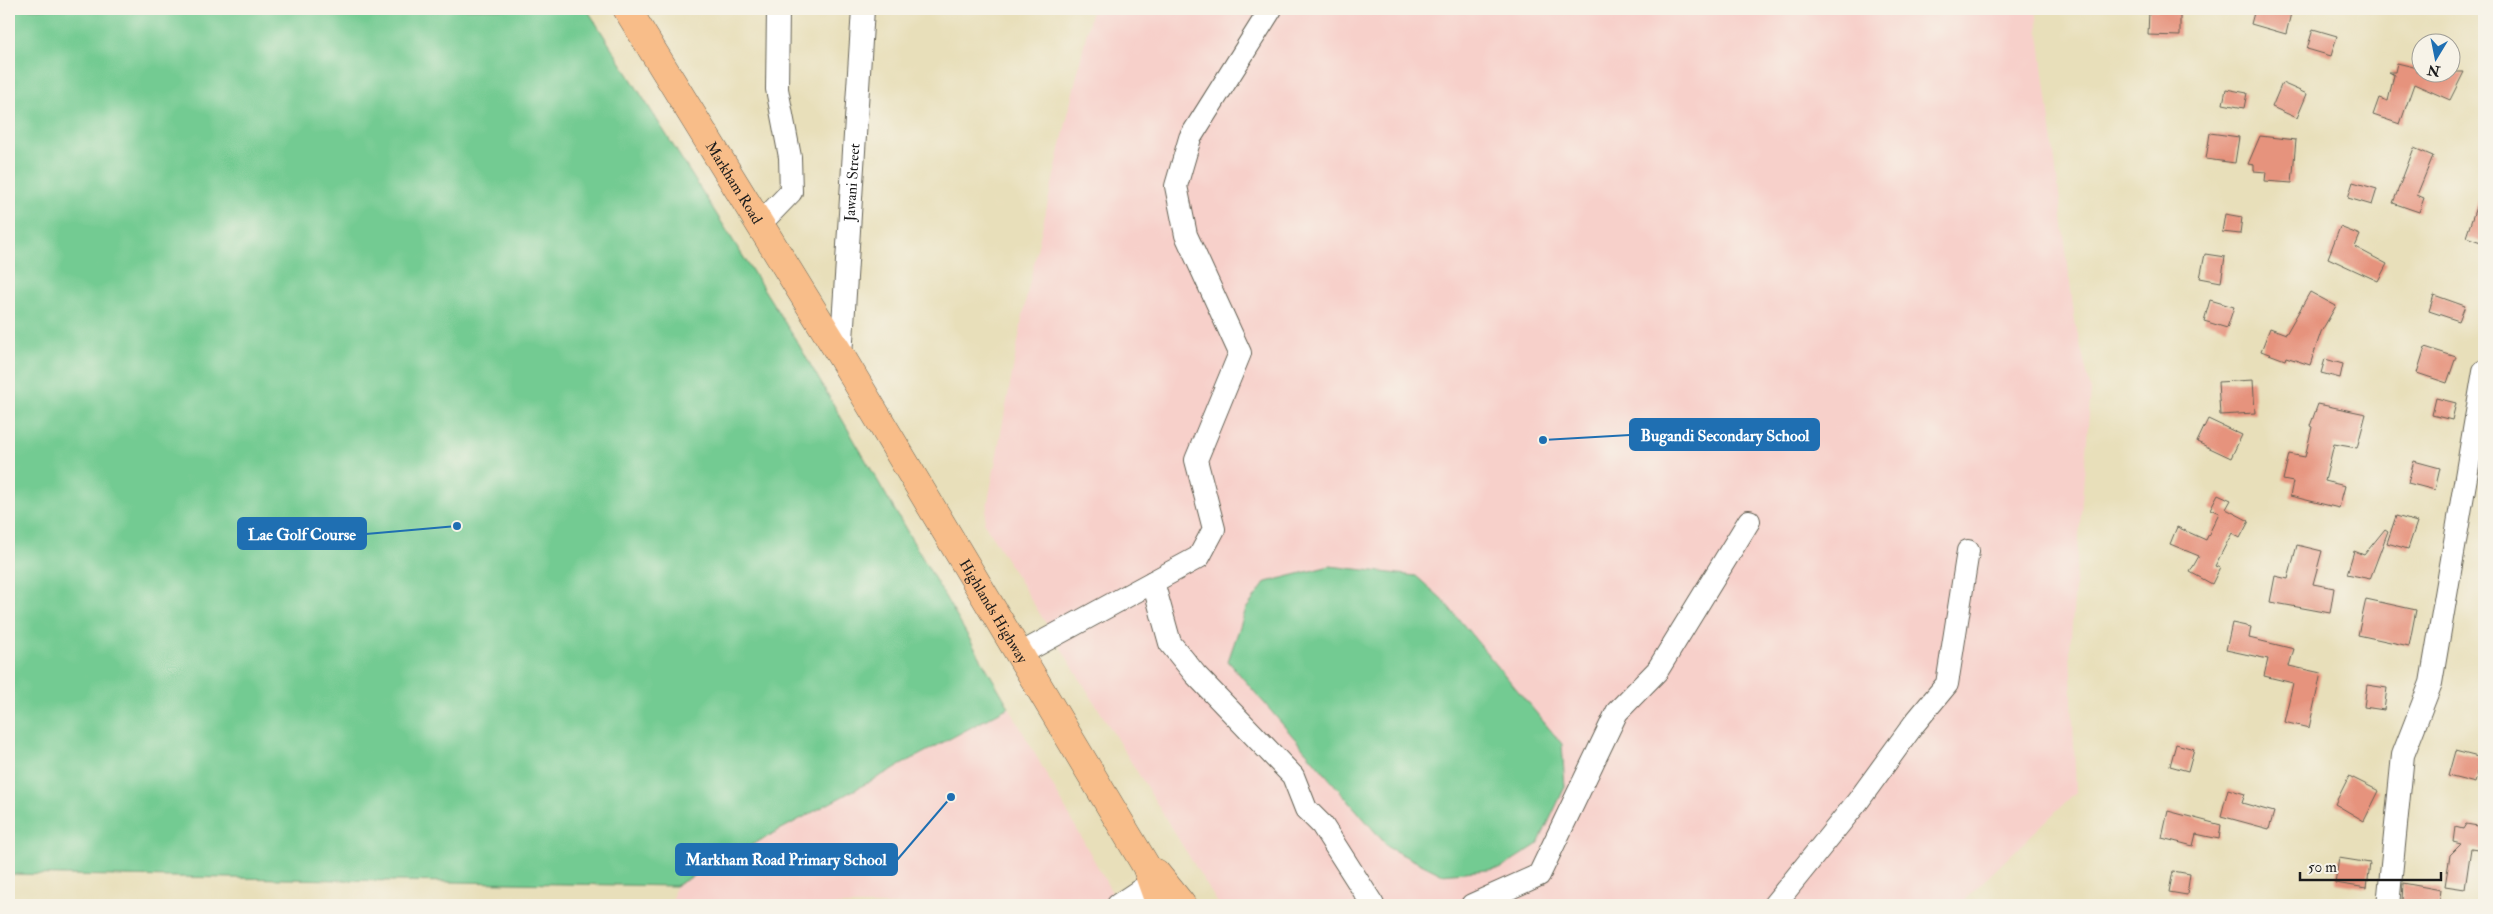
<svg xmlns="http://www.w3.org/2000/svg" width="2493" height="914" viewBox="0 0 2493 914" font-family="'IM FELL Double Pica',serif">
<rect width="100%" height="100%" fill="#f7f3e8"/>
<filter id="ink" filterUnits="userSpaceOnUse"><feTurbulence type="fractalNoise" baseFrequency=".02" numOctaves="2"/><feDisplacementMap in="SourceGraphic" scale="10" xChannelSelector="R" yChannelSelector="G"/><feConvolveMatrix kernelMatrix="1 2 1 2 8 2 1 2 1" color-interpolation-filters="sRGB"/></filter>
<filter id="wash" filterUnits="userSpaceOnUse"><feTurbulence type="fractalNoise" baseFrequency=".0096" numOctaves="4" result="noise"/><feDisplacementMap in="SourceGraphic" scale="20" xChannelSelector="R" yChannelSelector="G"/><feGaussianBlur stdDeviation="1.12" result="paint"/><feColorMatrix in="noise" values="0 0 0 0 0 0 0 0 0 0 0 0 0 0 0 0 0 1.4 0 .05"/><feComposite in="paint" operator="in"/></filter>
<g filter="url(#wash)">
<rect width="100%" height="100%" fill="#e8dfba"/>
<g fill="#f7d0ca">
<polygon points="1092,9 2036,9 2075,322 2091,390 2070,649 2076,792 1959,905 1219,905 984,523 1027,294"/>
<polygon points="1009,707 1119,905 672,905 675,886"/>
</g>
<g fill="#73cb92" stroke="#487457">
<polygon points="9,9 587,9 799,345 1009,707 675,886 9,874"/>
<polygon points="1330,566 1416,576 1442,599 1562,744 1565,787 1538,844 1499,869 1441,874 1389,848 1228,661 1246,609 1266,582"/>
</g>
<g id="blocks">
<g fill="#e6937d">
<polygon points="2255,9 2277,9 2291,13 2286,34 2251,24"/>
<polygon points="2149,10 2180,10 2180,36 2148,35"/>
<polygon points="2313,29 2337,36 2331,56 2307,49"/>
<polygon points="2397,63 2418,68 2417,72 2464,72 2450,100 2414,84 2400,124 2373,115 2379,98 2388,101 2394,75 2389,72 2395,72"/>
<polygon points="2282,83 2307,94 2297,118 2272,107"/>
<polygon points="2226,89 2247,93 2244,108 2223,104"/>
<polygon points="2210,133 2239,137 2235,163 2206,159"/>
<polygon points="2260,136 2296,140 2292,183 2265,181 2266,172 2254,171 2254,165 2248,164"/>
<polygon points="2414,148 2433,156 2417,195 2424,198 2419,212 2393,203"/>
<polygon points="2353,182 2377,189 2372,205 2348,198"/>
<polygon points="2481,192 2484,192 2484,243 2466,237"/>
<polygon points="2225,214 2242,217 2240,234 2222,232"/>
<polygon points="2340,227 2360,235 2355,247 2387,264 2378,281 2328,258"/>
<polygon points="2205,254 2225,257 2221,282 2200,278"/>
<polygon points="2310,292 2336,306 2321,332 2310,365 2286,357 2285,360 2261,351 2270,328 2286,334"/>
<polygon points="2434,295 2465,306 2459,321 2429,311"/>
<polygon points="2210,300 2234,307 2227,328 2204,321"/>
<polygon points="2425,347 2456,357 2447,383 2417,373"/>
<polygon points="2325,359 2343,364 2340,378 2321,373"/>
<polygon points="2253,380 2255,413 2220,415 2218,382"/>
<polygon points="2436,398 2456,403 2452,420 2432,415"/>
<polygon points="2318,404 2366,414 2357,448 2334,444 2325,481 2345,486 2339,508 2290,496 2293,482 2283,480 2289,454 2305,457 2312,427 2310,426"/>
<polygon points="2208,419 2242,435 2231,458 2197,442"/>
<polygon points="2414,461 2440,468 2435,490 2408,483"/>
<polygon points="2218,494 2231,500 2226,509 2249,521 2240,538 2232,533 2215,566 2220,568 2212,584 2190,572 2199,556 2170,544 2177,527 2206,540 2219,513 2210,509"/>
<polygon points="2396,516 2417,522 2408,549 2387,543"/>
<polygon points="2385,529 2388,531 2370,579 2347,574 2354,551 2364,555"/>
<polygon points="2297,545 2322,551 2313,584 2334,588 2330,613 2270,602 2275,576 2288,579"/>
<polygon points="2366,599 2416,610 2409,646 2358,635"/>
<polygon points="2232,623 2251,627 2249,638 2294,649 2289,666 2321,673 2309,728 2284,722 2293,683 2264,676 2268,659 2226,650"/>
<polygon points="2367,685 2387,688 2384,710 2364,707"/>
<polygon points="2176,744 2194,749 2188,771 2170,766"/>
<polygon points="2455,751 2482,758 2475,783 2448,776"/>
<polygon points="2349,776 2379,791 2364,821 2335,804"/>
<polygon points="2228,789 2245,794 2242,803 2274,812 2269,829 2221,816"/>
<polygon points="2168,811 2221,825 2219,839 2196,834 2193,846 2162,838"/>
<polygon points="2466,824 2484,827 2484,850 2471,848 2465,889 2445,886 2450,855 2461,844 2453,842 2455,827 2463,829"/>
<polygon points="2339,858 2370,863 2367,888 2335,883"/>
<polygon points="2173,871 2190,874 2187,895 2169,892"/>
<polygon points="2403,883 2441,890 2439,905 2402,901"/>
</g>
</g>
</g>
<g filter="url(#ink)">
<use href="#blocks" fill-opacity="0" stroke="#636053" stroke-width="1"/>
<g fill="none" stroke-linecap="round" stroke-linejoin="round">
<defs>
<g id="minor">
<polyline points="760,224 791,192 790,157 777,89 778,9"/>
<path id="s1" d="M841,356L863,9"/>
<polyline points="1153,582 1170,643 1195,674 1293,776 1306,809 1322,825 1373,905"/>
<polyline points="1020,654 1199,557 1214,529 1196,460 1240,353 1186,235 1176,186 1190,138 1271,9"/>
<polyline points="1118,905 1151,883"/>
<polyline points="1472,905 1539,875 1617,712 1657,671 1749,521"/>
<polyline points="1774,905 1858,801 1914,724 1947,684 1968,551"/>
<polyline points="2388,905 2403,755 2431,683 2484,371"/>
</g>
<g id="major">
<path id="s2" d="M627,9L841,356L1146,866L1160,905"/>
<polyline points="1156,873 1182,905"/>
</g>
</defs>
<use href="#minor" stroke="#636053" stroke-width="24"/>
<use href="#major" stroke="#636053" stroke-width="29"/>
<use href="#minor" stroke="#fff" stroke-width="22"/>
<use href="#major" stroke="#f8bd89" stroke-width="28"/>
</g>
</g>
<g text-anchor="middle" stroke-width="4" stroke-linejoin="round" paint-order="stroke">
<g font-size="15" fill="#1c1c1c" stroke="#f7f3e8">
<text dy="5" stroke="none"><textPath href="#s2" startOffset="204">Markham Road</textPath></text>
<text dy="5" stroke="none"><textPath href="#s1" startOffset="174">Jawani Street</textPath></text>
<text dy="5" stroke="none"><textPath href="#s2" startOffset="705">Highlands Highway</textPath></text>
</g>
</g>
<path fill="none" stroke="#1f6fb2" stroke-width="2" d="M1543 440L1630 435M457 526L366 534M951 797L897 860"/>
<g fill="#1f6fb2" stroke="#f7f3e8" stroke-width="2">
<circle cx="1543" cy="440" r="5"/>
<circle cx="457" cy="526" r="5"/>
<circle cx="951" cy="797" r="5"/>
</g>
<g fill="#1f6fb2" stroke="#1f6fb2" stroke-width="2">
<rect x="1630" y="419" width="189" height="31" rx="5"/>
<rect x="238" y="518" width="128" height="31" rx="5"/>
<rect x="676" y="844" width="221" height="31" rx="5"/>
</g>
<g font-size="16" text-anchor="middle" font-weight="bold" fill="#fff">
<text x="1725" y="441">Bugandi Secondary School</text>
<text x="302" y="540">Lae Golf Course</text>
<text x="786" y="865">Markham Road Primary School</text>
</g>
<rect width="2493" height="914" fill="none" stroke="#f7f3e8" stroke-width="30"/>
<g transform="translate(2436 58) rotate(190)"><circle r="24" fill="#f7f3e8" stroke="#9f9d96"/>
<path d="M0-4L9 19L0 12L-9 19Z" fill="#1f6fb2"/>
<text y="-8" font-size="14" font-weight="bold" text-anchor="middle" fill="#1c1c1c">N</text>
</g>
<path d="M2300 872v8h141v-8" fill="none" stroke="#1c1c1c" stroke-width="2.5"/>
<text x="2308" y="872" font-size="15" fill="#1c1c1c" stroke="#f7f3e8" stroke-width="4" paint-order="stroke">50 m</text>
</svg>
